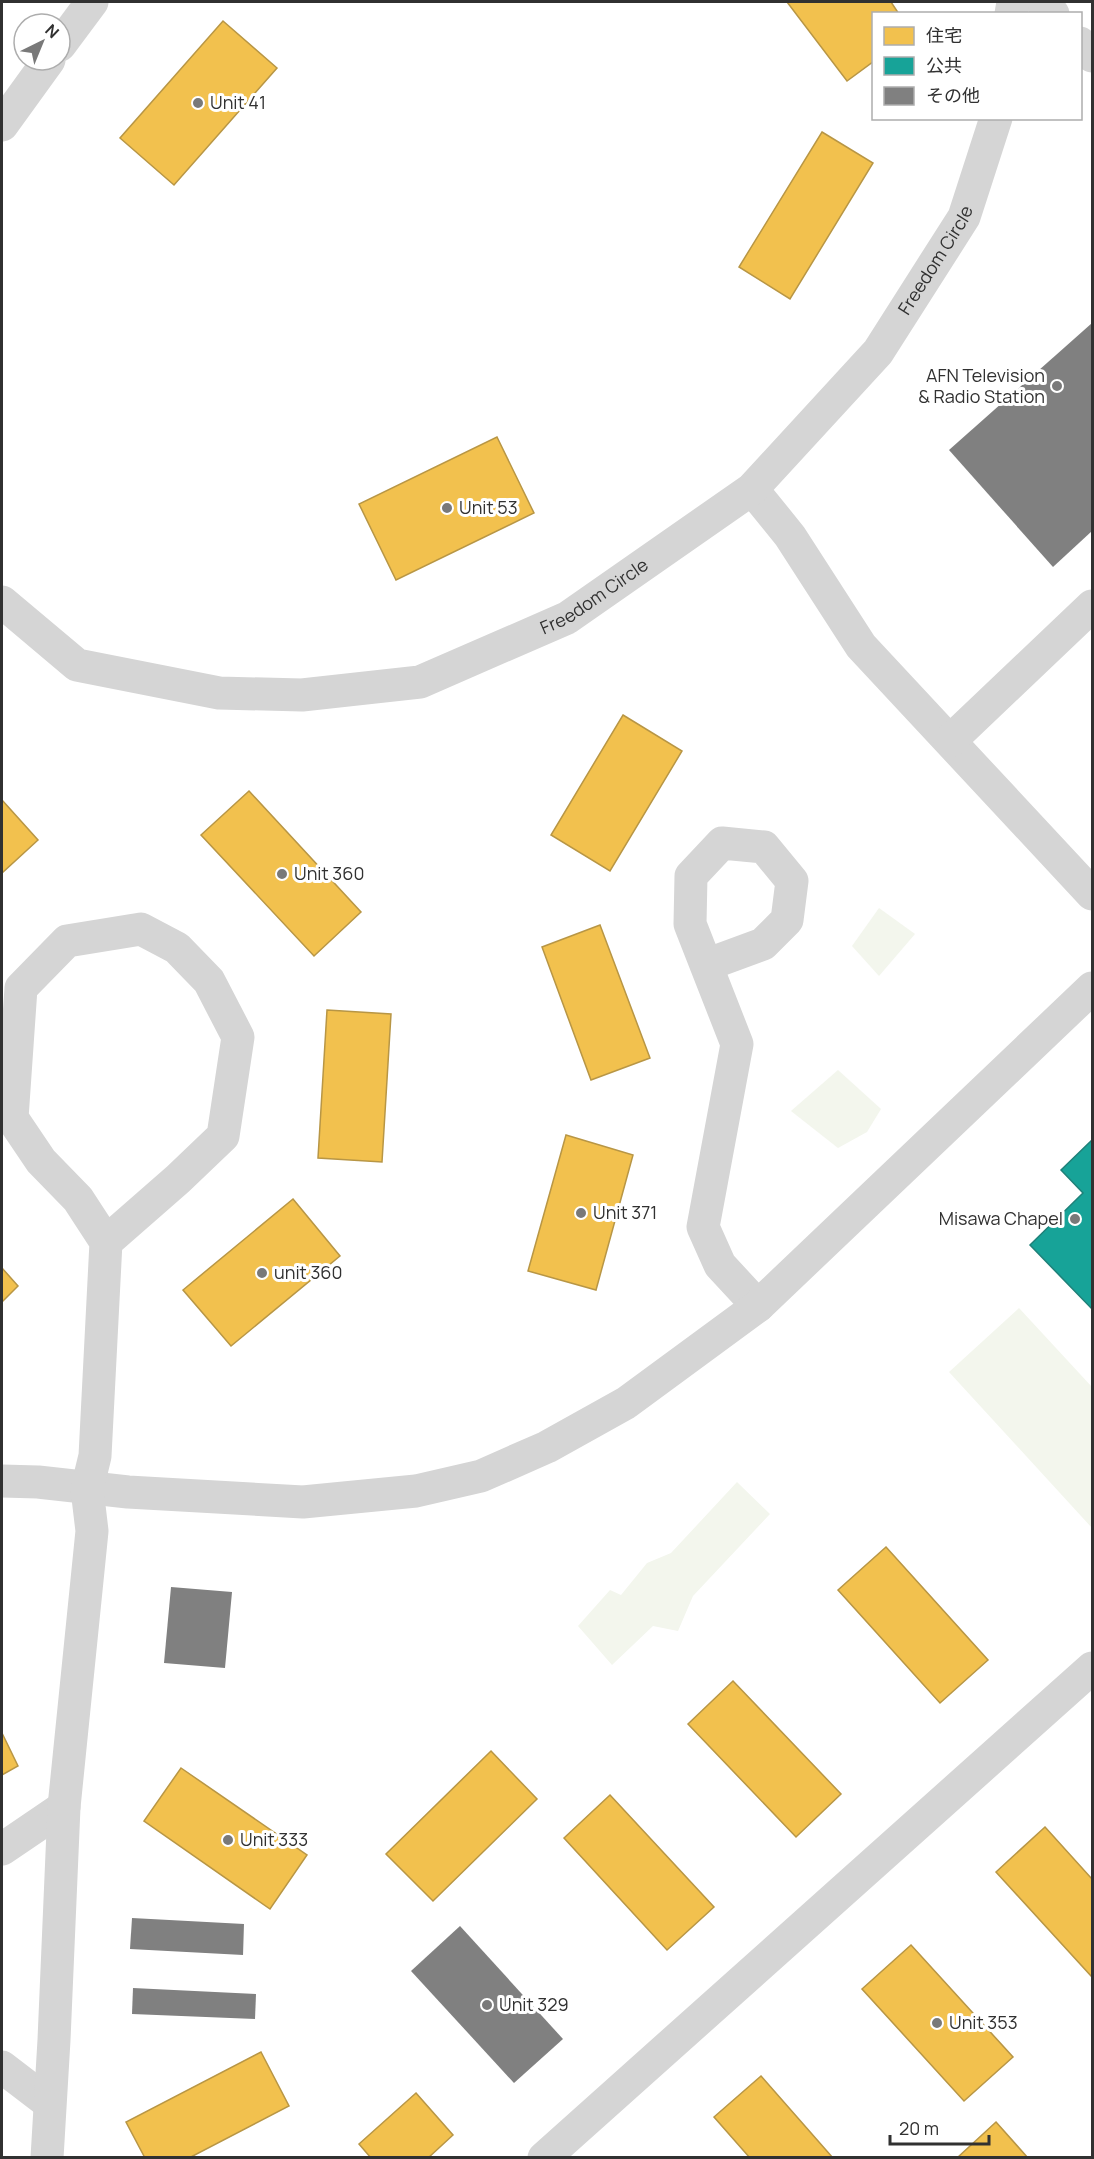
<svg xmlns="http://www.w3.org/2000/svg" width="1094" height="2159" viewBox="0 0 1094 2159" font-family="Manrope,'Noto Sans JP',sans-serif">
<rect width="100%" height="100%" fill="#fff"/>
<g fill="#f3f6ed">
<polygon points="879,908 915,934 879,976 852,946"/>
<polygon points="838,1070 881,1109 867,1132 838,1148 791,1111"/>
<polygon points="1019,1308 1092,1387 1092,1528 949,1372"/>
<polygon points="737,1482 770,1514 693,1596 678,1631 653,1626 612,1665 578,1626 610,1590 621,1595 647,1563 671,1553"/>
</g>
<g fill="#f2c14e" stroke="#b89645" stroke-width="1.5">
<polygon points="787,2 891,2 899,14 874,14 874,61 847,81"/>
<polygon points="223,21 277,68 174,185 120,138"/>
<polygon points="822,132 873,163 790,299 739,267"/>
<polygon points="497,437 534,513 396,580 359,504"/>
<polygon points="623,715 682,751 610,871 551,835"/>
<polygon points="249,791 361,912 314,956 201,835"/>
<polygon points="2,800 38,840 2,873"/>
<polygon points="600,925 650,1058 591,1080 542,947"/>
<polygon points="327,1010 391,1014 382,1162 318,1158"/>
<polygon points="566,1135 633,1155 596,1290 528,1271"/>
<polygon points="293,1199 340,1256 231,1346 183,1290"/>
<polygon points="2,1268 18,1286 2,1302"/>
<polygon points="886,1547 988,1660 940,1703 838,1590"/>
<polygon points="733,1681 841,1794 796,1837 688,1724"/>
<polygon points="2,1733 18,1766 2,1775"/>
<polygon points="491,1751 537,1799 433,1901 386,1854"/>
<polygon points="181,1768 307,1855 270,1909 144,1821"/>
<polygon points="610,1795 714,1907 667,1950 564,1838"/>
<polygon points="1045,1827 1092,1879 1092,1977 996,1872"/>
<polygon points="911,1945 1013,2057 964,2101 862,1989"/>
<polygon points="261,2052 289,2106 189,2158 145,2158 126,2122"/>
<polygon points="761,2076 833,2158 750,2158 714,2117"/>
<polygon points="416,2093 453,2135 428,2158 371,2158 359,2144"/>
<polygon points="996,2122 1028,2158 957,2158"/>
</g>
<polygon fill="#17a398" stroke="#1f8179" stroke-width="1.5" points="1092,1140 1092,1309 1030,1245 1083,1193 1061,1170"/>
<g fill="#808080">
<polygon points="1092,323 1092,531 1053,567 949,450"/>
<polygon points="171,1587 232,1592 225,1668 164,1663"/>
<polygon points="132,1918 244,1924 243,1955 130,1949"/>
<polygon points="460,1926 563,2039 514,2083 411,1971"/>
<polygon points="133,1988 256,1994 255,2019 132,2014"/>
</g>
<g fill="none" stroke-linecap="round" stroke-linejoin="round">
<g stroke="#d5d5d5" stroke-width="33">
<polyline points="1042,2 1053,14"/>
<polyline points="1011,14 1013,2"/>
<polyline points="1080,43 1092,56"/>
<polyline points="60,45 92,2"/>
<polyline points="2,125 49,60"/>
<polyline points="752,489 790,536 861,646 1092,894"/>
<path id="s1" d="M2,602L77,665L219,693L302,695L420,682L567,618L752,489L878,352L964,217L996,118"/>
<polyline points="950,741 1092,606"/>
<polyline points="706,965 763,944 787,920 792,881 764,847 722,843 691,876 690,924 737,1044 703,1227 720,1265 758,1306"/>
<polyline points="2,1481 38,1482 128,1492 303,1502 416,1491 481,1476 547,1447 626,1403 758,1306 1092,988"/>
<polyline points="2,1849 64,1807"/>
<polyline points="2,2067 49,2103"/>
<polyline points="47,2158 54,2040 64,1807 92,1531 87,1489 95,1456 106,1242 178,1179 223,1136 238,1037 209,981 177,948 141,929 67,941 21,988 12,1118 41,1161 78,1199 106,1242"/>
<polyline points="544,2158 1092,1668"/>
</g>
</g>
<g fill="#797979" stroke="#fff" stroke-width="2">
<circle cx="198" cy="103" r="6"/>
<circle cx="1057" cy="386" r="6"/>
<circle cx="447" cy="508" r="6"/>
<circle cx="282" cy="874" r="6"/>
<circle cx="581" cy="1213" r="6"/>
<circle cx="1075" cy="1219" r="6"/>
<circle cx="262" cy="1273" r="6"/>
<circle cx="228" cy="1840" r="6"/>
<circle cx="487" cy="2005" r="6"/>
<circle cx="937" cy="2023" r="6"/>
</g>
<g text-anchor="middle" stroke-width="6" stroke-linejoin="round" paint-order="stroke">
<g font-size="18" fill="#313131" stroke="#fff" text-anchor="start">
<text x="210" y="109">Unit 41</text>
<text x="1045" y="382" text-anchor="end">AFN Television<tspan x="1045" dy="21">&amp; Radio Station</tspan></text>
<text x="459" y="514">Unit 53</text>
<text x="294" y="880">Unit 360</text>
<text x="593" y="1219">Unit 371</text>
<text x="1063" y="1225" text-anchor="end">Misawa Chapel</text>
<text x="274" y="1279">unit 360</text>
<text x="240" y="1846">Unit 333</text>
<text x="499" y="2011">Unit 329</text>
<text x="949" y="2029">Unit 353</text>
</g>
<g font-size="18" fill="#313131" stroke="#fff">
<text dy="6" stroke="none"><textPath href="#s1" startOffset="1125">Freedom Circle</textPath></text>
<text dy="6" stroke="none"><textPath href="#s1" startOffset="639">Freedom Circle</textPath></text>
</g>
</g>
<rect width="1094" height="2159" fill="none" stroke="#313131" stroke-width="6"/>
<rect x="872" y="12" width="210" height="108" fill="#ffffff" stroke="#adadad" stroke-width="1.5"/>
<rect x="884" y="27" width="30" height="18" fill="#f2c14e" stroke="#adadad" stroke-width="1.5"/>
<text x="926" y="42" font-size="18" fill="#313131">住宅</text>
<rect x="884" y="57" width="30" height="18" fill="#17a398" stroke="#adadad" stroke-width="1.5"/>
<text x="926" y="72" font-size="18" fill="#313131">公共</text>
<rect x="884" y="87" width="30" height="18" fill="#808080" stroke="#adadad" stroke-width="1.5"/>
<text x="926" y="102" font-size="18" fill="#313131">その他</text>
<g transform="translate(42 42) rotate(43)"><circle r="28" fill="#ffffff" stroke="#adadad" stroke-width="1.5"/>
<path d="M0-4.5L10 22L0 15L-10 22Z" fill="#797979"/>
<text y="-9" font-size="16" font-weight="bold" text-anchor="middle" fill="#313131">N</text>
</g>
<path d="M890 2135v9h99v-9" fill="none" stroke="#313131" stroke-width="3"/>
<text x="899" y="2135" font-size="18" fill="#313131" stroke="#ffffff" stroke-width="4.5" paint-order="stroke">20 m</text>
</svg>
